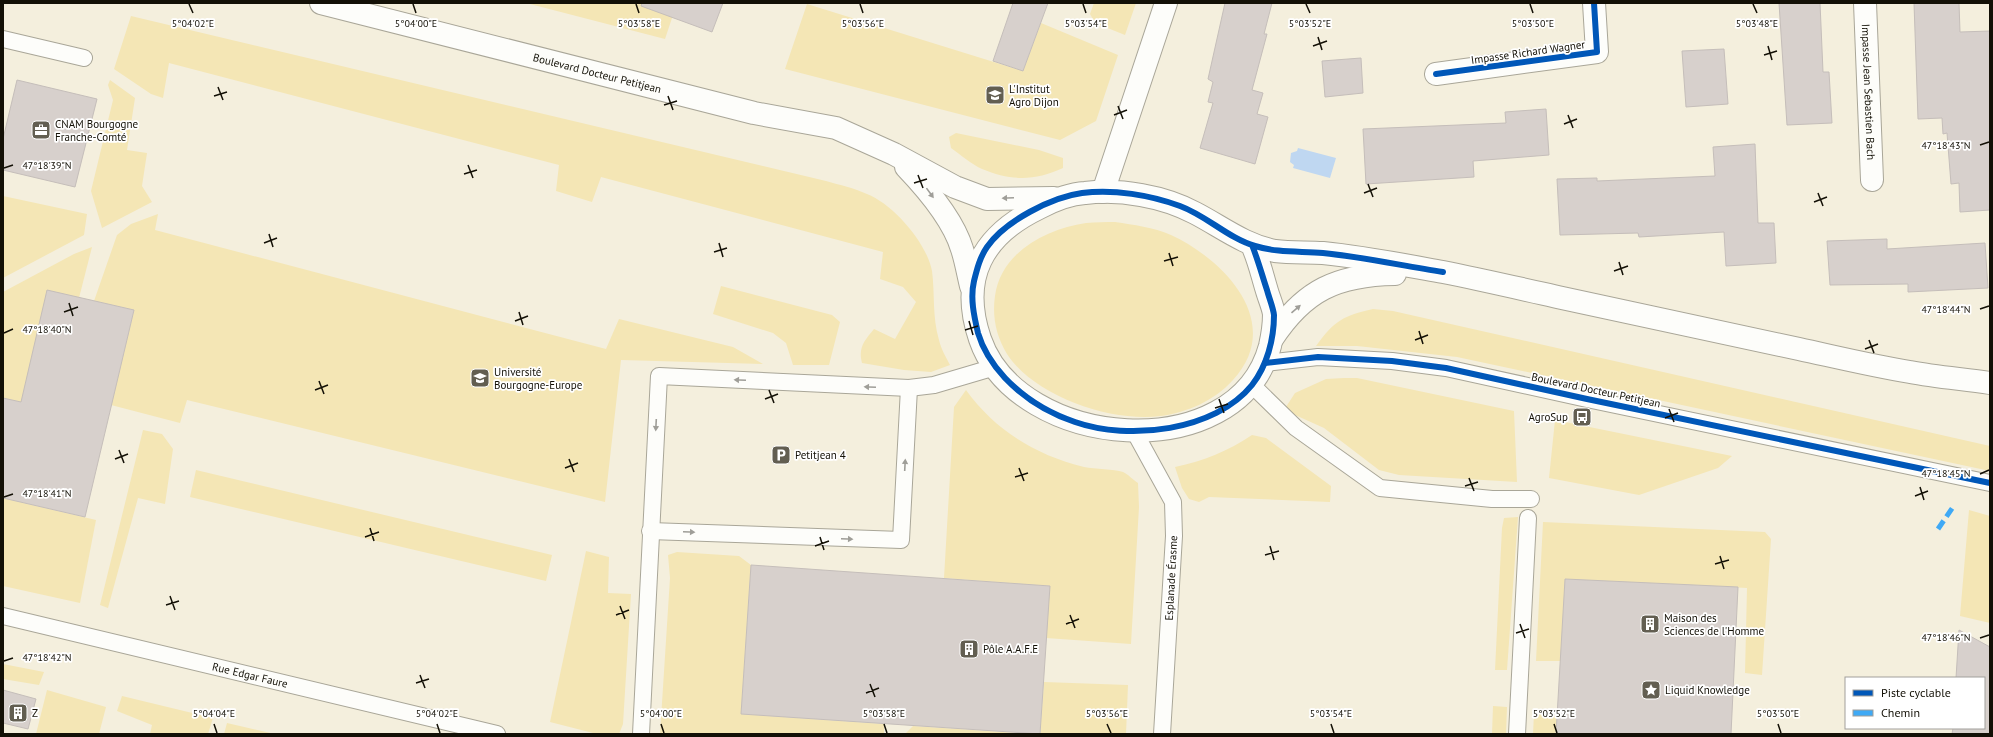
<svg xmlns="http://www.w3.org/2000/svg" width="1993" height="737" viewBox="0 0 1993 737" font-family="'PT Sans',sans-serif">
<rect width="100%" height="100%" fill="#f4efdd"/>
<g fill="#f4e6b5">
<polygon points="526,3 677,3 665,39"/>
<polygon points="1094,3 1136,3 1125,35 1095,23 1090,14"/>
<polygon points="807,4 1023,71 1041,23 1118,55 1096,121 1060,140 785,69"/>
<path d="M131,16L826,181C840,185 854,188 867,194C893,204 927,243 932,271C935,293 932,317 939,340C941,349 946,357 950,365L931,372L904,370L862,363C858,348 864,341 874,329L895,339L916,302L903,287L880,279L883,252L601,177L592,202L556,191L559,165L169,63L163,98L151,94L114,69Z"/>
<polygon points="110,80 135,98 127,150 147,153 142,186 152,202 102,228 91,191 113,100 108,85"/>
<path d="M956,133L1039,150L1063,158V168C1035,181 1011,181 982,169C971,164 961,155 951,148L949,137Z"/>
<polygon points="3,196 87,214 84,235 3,278"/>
<polygon points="158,214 155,230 606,349 619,319 733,347 763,364 621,360 605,502 187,400 180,423 111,405 134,310 94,301 117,235 131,224"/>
<path d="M1115,222C1134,225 1153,227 1171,235C1225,260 1285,323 1233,380C1214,401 1188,412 1161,416C1112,423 1034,396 1007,354C996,336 992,316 995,296C1001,252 1046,229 1086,223C1096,222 1106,222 1115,222Z"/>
<polygon points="92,247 79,298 38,406 3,398 3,292 74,254"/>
<polygon points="721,286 832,315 840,322 829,365 793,365 786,343 773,333 713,314"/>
<path d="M1373,309L1393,311L1990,446V471L1457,357L1357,346H1316C1335,320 1343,316 1373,309Z"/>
<polygon points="1344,378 1357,378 1514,411 1517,482 1399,475 1379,470 1324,428 1284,410 1295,393 1326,379"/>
<path d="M966,390C995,430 1035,455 1084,467C1095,469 1114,469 1123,472C1128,474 1133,480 1138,483L1139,507L1131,644L1046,638L1049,586L944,578L954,407Z"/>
<polygon points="1555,420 1732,456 1718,468 1639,495 1549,478"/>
<polygon points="143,430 162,434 173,449 165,504 138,498 108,608 100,605"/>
<path d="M1252,435L1266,438L1331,486L1330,502L1209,497L1199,502L1189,499L1182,488L1175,467C1204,461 1228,451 1252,435Z"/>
<polygon points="196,470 552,555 546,581 190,497"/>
<polygon points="3,498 96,520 80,603 3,586"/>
<polygon points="1969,510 1990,516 1990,623 1960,616"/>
<polygon points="1518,517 1507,670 1495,670 1502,528 1504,518"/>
<polygon points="1543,522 1765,532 1771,539 1762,675 1745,673 1747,588 1565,579 1561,661 1536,661"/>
<polygon points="586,551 609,557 608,593 631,594 623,724 619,734 597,734 550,722"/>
<polygon points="677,552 739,556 751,565 741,714 884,724 884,734 660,734 670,578 668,555"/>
<polygon points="3,664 44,672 39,685 3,679"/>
<polygon points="1044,682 1128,685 1126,734 1040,734"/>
<polygon points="47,690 106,707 99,734 36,734"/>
<polygon points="122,696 213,718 208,734 150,734 152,725 117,711"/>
<polygon points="1493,706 1507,707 1506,734 1492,734"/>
<polygon points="1534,713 1557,716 1556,734 1533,734"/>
<polygon points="227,723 275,734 224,734"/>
<polygon points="913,726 1033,734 905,734"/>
</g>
<polygon fill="#bfd7f1" points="1298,148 1336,158 1330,178 1293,168 1294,165 1290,162 1291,153 1297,151"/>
<g fill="#d7d0cc" stroke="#c5beba">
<polygon points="642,3 723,3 712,32 641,6"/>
<polygon points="1013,3 1048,3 1023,71 993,61"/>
<polygon points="1225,3 1272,3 1264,34 1267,34 1252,90 1263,93 1257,114 1268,117 1255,164 1200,148 1213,103 1208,102 1213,82 1208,79"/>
<polygon points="1779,3 1820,3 1823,72 1829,72 1832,123 1787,125"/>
<polygon points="1914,3 1959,3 1960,32 1990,31 1990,210 1960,212 1959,183 1951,184 1947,133 1943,134 1942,118 1918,119"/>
<polygon points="1724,49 1728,104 1686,107 1682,51"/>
<polygon points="1361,58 1363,93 1325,97 1322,61"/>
<polygon points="17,80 97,99 75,187 3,170 3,139"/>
<polygon points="1546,109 1549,155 1473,161 1474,177 1366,184 1363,129 1506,123 1505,112"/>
<polygon points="1755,144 1758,223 1774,223 1776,263 1726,266 1724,232 1639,237 1638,233 1560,235 1557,179 1597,178 1597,181 1715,176 1713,147"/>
<polygon points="1887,239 1887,249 1985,243 1988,288 1908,292 1908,284 1830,285 1827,241"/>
<polygon points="47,290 134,310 85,517 3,498 3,398 21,402"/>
<polygon points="751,565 1050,586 1040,734 741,714"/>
<polygon points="1565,579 1738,587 1731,734 1556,734"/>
<polygon points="1959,630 1990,647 1990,734 1952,734 1953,728 1984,728 1984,678 1956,678"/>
<polygon points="3,690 36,699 28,729 3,723"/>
</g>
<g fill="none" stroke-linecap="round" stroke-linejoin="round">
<defs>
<g id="service">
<polyline points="3,39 84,58"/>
<polyline points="1265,363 1318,357 1392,361 1446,368 1587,399 1990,483"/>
<polyline points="1252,385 1296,428 1380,488 1492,499 1531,499"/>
<polyline points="1134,431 1173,502 1174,536 1162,734"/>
<polyline points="650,531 901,540 909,388"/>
<path id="s1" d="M3,616L497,734"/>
<polyline points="641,734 659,376 909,388 934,385 995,367"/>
<polyline points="1517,734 1528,518"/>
</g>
<g id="minor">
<path id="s2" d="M1865,3L1872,180"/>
<polyline points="1436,74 1597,52 1594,3"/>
<polyline points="1103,192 1166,3"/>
</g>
<g id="secondary">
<path id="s3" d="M321,3L754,113L836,128L894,154L955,187L987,199L1054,198"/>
<path d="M906,167C927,189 953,219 962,249C966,261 968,274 971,286"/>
<path d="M1252,245C1259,260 1262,275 1267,291C1269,298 1273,307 1274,314C1274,324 1272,337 1270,346C1237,469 1018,450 980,339C959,277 983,235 1039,208C1054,200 1068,194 1085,193C1121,189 1163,196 1195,213C1222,227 1244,245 1275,251C1291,253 1307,252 1323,253C1363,257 1404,265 1443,272C1483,280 1522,289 1562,298C1641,315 1720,332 1799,349C1836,357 1873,366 1910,372C1936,377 1963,379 1990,383"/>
<path d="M1272,339C1304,290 1337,275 1395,274"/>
</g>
</defs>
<use href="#service" stroke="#a9a698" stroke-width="18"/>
<use href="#minor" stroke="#a9a698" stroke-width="24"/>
<use href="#secondary" stroke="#a9a698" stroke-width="24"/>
<use href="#service" stroke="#fdfdfa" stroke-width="16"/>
<use href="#minor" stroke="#fdfdfa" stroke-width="22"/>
<use href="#secondary" stroke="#fdfdfa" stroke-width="22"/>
<polyline stroke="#3fa9f5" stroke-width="5" stroke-dasharray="10 5" stroke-linecap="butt" points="1938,529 1953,507"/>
<defs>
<g id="cycleway">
<polyline points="1436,74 1597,52 1594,3"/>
<path d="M1252,245C1258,260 1262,275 1267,290C1269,298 1273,307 1274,315C1274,339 1267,366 1252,385C1215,431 1129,441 1075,422C1048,413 1025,399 1005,378C993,365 983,350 978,333C974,316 970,298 974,281C977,269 980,257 987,247C1005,221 1052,197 1082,193C1114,189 1150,195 1180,206C1207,216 1228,238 1255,246C1278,253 1300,251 1323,253C1363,257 1403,266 1443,272"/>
<polyline points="1265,363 1318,357 1392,361 1446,368 1587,399 1990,483"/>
</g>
</defs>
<use href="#cycleway" stroke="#fff" stroke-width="8"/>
<use href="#cycleway" stroke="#0057b8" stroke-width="6"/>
</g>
<defs><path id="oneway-solid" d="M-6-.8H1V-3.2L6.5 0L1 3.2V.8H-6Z"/></defs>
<g fill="#9f9e98">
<use href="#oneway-solid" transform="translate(930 193) rotate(54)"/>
<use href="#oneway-solid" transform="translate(1008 198) rotate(178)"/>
<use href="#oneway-solid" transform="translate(1296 309) rotate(-41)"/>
<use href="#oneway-solid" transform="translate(740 380) rotate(-177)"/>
<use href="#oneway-solid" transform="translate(870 387) rotate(-178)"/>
<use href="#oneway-solid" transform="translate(656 425) rotate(93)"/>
<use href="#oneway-solid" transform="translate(905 465) rotate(-87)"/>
<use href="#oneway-solid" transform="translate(689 532) rotate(2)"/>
<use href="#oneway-solid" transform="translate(847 539) rotate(2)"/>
</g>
<path fill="none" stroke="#131006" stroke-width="1.5" d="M189,4L193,13M413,4L416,13M636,4L639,13M860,4L863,13M1083,4L1086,13M1306,4L1310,13M1530,4L1533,13M1753,4L1757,13M1318,37L1322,50M1313,46L1327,41M1768,46L1772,60M1764,55L1777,51M218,87L223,100M214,96L227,92M668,96L673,110M664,105L677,101M1118,106L1123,119M1114,115L1127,110M1568,115L1573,128M1564,124L1577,119M1980,145L1989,142M468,165L473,178M4,168L13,165M464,174L477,170M918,175L923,188M914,183L927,179M1368,184L1373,197M1364,193L1377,188M1818,193L1823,206M1814,202L1827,197M269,234L273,247M264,243L277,238M719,243L723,257M714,252L727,248M1169,253L1173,266M1164,261L1178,257M1619,262L1623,275M1614,271L1628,266M69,303L73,316M1980,309L1989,306M64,312L78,307M519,312L523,325M515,321L528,316M969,321L973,335M965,330L978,326M1419,331L1423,344M4,333L13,329M1415,340L1428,335M1869,340L1874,353M1865,349L1878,344M319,381L324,394M315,390L328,385M769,390L774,403M765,399L778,394M1219,399L1224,413M1215,408L1228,404M1669,409L1674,422M1665,418L1678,413M119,450L124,463M115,459L128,454M569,459L574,472M565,468L578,463M1019,468L1024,481M1980,474L1989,470M1015,477L1028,473M1469,478L1474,491M1465,486L1478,482M1920,487L1924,500M1915,496L1928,491M4,497L13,494M370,528L374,541M365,537L379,532M820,537L824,550M815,546L829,541M1270,546L1274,560M1265,555L1279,551M1720,556L1724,569M1715,564L1729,560M170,596L175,610M166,605L179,601M620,606L625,619M616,615L629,610M1070,615L1075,628M1066,624L1079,619M1520,624L1525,638M1516,633L1529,629M1980,638L1989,635M4,661L13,658M420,675L425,688M416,683L429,679M870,684L875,697M866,693L879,688M214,724L217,733M437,724L440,733M661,724L664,733M884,724L887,733M1107,724L1111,733M1331,724L1334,733M1554,724L1557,733M1778,724L1781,733"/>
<defs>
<symbol id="university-square" viewBox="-11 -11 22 22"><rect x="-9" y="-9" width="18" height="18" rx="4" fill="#625e51" stroke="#fff"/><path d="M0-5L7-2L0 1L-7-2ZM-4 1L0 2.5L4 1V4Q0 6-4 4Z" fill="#fff"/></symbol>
<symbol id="office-square" viewBox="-11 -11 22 22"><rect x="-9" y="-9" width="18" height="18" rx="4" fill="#625e51" stroke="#fff"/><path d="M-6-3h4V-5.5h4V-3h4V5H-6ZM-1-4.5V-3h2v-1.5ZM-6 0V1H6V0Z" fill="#fff"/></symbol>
<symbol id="bus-square" viewBox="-11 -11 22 22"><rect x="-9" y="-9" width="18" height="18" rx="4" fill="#625e51" stroke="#fff"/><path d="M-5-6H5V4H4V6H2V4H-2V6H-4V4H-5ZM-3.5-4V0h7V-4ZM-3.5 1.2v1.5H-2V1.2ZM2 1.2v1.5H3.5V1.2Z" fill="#fff"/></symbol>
<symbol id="parking-square" viewBox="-11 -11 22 22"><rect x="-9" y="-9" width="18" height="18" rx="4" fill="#625e51" stroke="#fff"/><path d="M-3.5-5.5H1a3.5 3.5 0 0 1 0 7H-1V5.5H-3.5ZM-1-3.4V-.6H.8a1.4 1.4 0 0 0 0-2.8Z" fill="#fff"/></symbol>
<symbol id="building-square" viewBox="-11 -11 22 22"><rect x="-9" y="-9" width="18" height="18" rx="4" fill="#625e51" stroke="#fff"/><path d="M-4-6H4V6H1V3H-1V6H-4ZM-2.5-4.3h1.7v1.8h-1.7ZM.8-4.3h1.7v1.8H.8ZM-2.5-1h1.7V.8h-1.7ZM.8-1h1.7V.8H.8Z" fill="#fff"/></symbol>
<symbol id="sight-square" viewBox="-11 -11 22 22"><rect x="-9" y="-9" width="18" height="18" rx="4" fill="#625e51" stroke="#fff"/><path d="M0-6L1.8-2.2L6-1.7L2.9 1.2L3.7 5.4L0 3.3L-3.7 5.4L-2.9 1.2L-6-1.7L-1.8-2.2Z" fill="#fff"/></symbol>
</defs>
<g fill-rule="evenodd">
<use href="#university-square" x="984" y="84" width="22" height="22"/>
<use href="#office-square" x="30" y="119" width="22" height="22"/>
<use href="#university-square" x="469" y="367" width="22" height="22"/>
<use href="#bus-square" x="1571" y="406" width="22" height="22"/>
<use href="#parking-square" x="770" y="444" width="22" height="22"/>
<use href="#building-square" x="1639" y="613" width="22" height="22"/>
<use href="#building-square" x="958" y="638" width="22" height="22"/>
<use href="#sight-square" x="1640" y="679" width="22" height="22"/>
<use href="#building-square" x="7" y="702" width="22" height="22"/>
</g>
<g text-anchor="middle" stroke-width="3.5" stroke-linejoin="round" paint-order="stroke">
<g font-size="11" fill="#131006" stroke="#fff">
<text transform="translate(1528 52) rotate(-8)" y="4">Impasse Richard Wagner</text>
<text dy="4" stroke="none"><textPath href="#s3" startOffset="285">Boulevard Docteur Petitjean</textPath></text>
<text dy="4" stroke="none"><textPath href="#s2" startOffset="89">Impasse Jean Sebastien Bach</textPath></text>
<text transform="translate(1596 390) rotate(12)" y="4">Boulevard Docteur Petitjean</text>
<text transform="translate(1171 578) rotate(-87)" y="4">Esplanade Érasme</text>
<text dy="4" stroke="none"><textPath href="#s1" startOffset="254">Rue Edgar Faure</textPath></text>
</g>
<g font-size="11" fill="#131006" stroke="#fff" text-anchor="start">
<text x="1009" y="93">L'Institut<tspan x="1009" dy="13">Agro Dijon</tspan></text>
<text x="55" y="128">CNAM Bourgogne<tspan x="55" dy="13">Franche-Comté</tspan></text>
<text x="494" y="376">Université<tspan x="494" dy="13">Bourgogne-Europe</tspan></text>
<text x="1568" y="421" text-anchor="end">AgroSup</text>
<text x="795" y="459">Petitjean 4</text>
<text x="1664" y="622">Maison des<tspan x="1664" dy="13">Sciences de l'Homme</tspan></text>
<text x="983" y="653">Pôle A.A.F.E</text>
<text x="1665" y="694">Liquid Knowledge</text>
<text x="32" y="717">Z</text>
</g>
</g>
<g font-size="10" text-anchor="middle" fill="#131006" stroke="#fff" stroke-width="3.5" stroke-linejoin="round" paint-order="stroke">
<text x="1757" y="27">5°03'48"E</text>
<text x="193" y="27">5°04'02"E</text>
<text x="416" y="27">5°04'00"E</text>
<text x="639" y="27">5°03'58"E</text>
<text x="863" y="27">5°03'56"E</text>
<text x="1086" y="27">5°03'54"E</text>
<text x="1310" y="27">5°03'52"E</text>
<text x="1533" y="27">5°03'50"E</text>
<text x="1946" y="149">47°18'43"N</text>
<text x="47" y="169">47°18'39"N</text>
<text x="1946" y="313">47°18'44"N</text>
<text x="47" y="333">47°18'40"N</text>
<text x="1946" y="477">47°18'45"N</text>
<text x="47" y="497">47°18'41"N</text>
<text x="1946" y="641">47°18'46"N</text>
<text x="47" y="661">47°18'42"N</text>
<text x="214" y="717">5°04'04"E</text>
<text x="437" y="717">5°04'02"E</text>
<text x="661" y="717">5°04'00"E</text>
<text x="884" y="717">5°03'58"E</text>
<text x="1107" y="717">5°03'56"E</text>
<text x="1331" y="717">5°03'54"E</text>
<text x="1554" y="717">5°03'52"E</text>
<text x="1778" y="717">5°03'50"E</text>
</g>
<rect width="1993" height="737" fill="none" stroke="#131006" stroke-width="8"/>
<rect x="1845" y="677" width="140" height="52" fill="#ffffff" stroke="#a19f9b"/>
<rect x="1853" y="690" width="20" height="6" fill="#0057b8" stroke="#a19f9b"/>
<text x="1881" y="697" font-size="12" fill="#131006">Piste cyclable</text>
<rect x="1853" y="710" width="20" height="6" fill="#3fa9f5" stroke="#a19f9b"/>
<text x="1881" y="717" font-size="12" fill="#131006">Chemin</text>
</svg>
